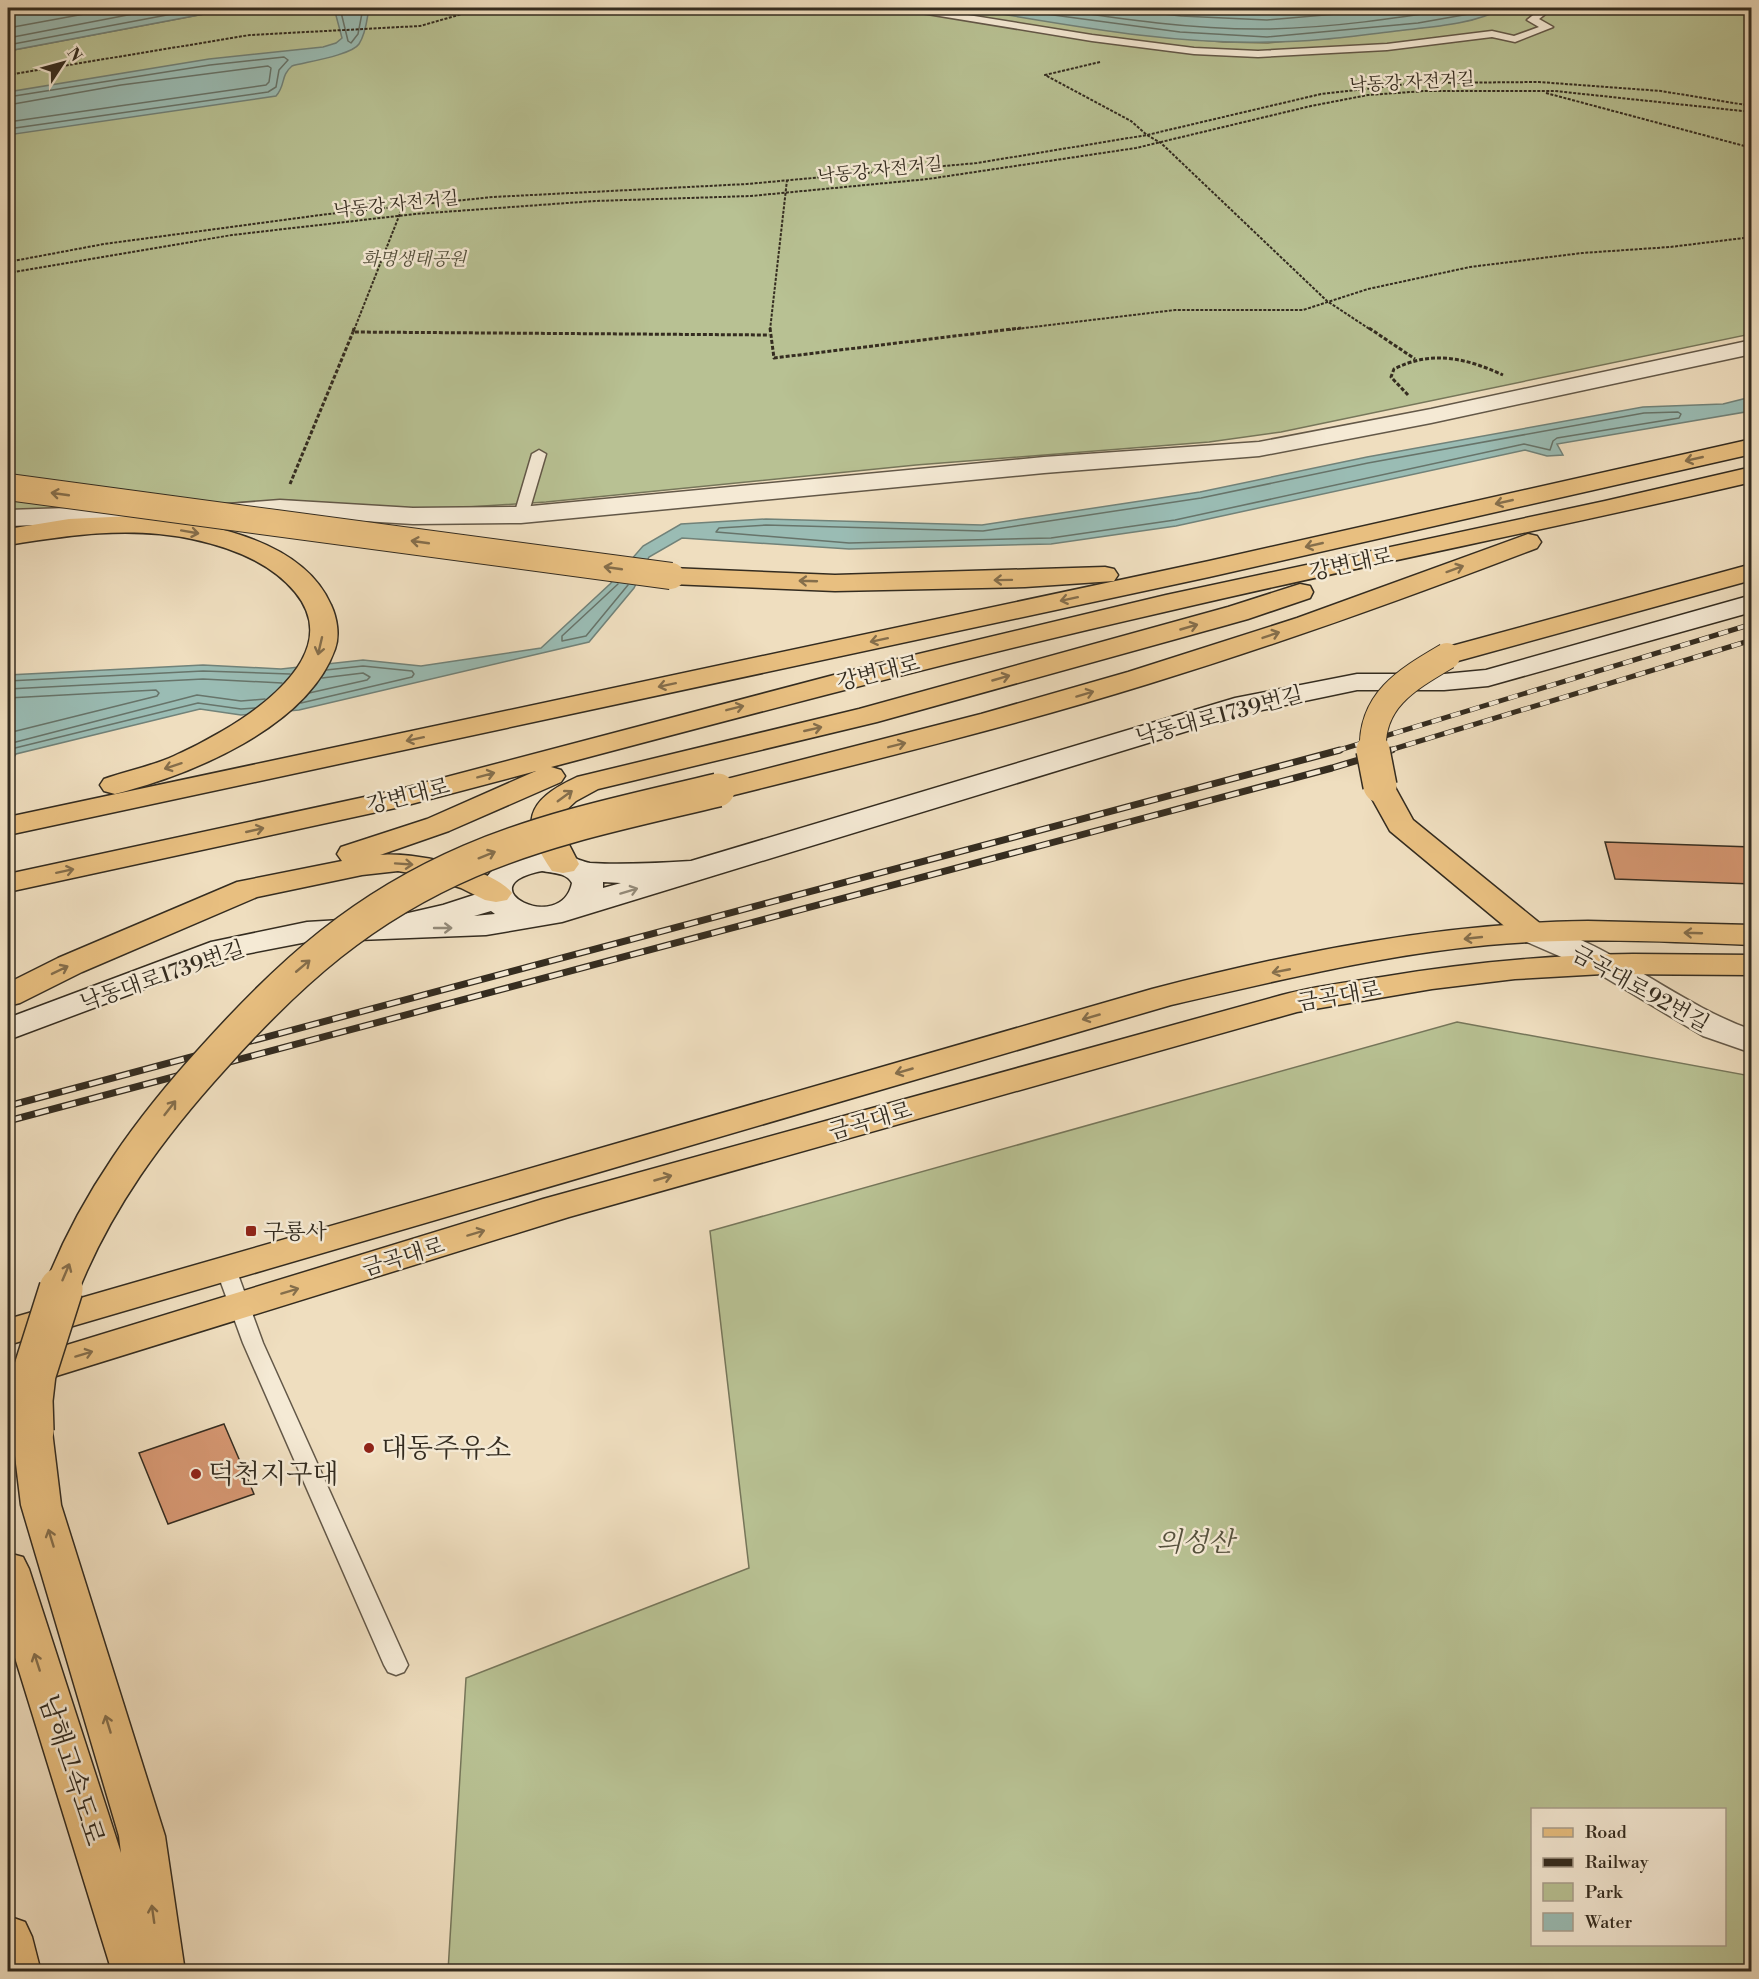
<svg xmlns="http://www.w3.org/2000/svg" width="1759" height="1979" viewBox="0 0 1759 1979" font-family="'Libre Bodoni','Noto Serif KR',serif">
<rect width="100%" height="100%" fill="#efdebf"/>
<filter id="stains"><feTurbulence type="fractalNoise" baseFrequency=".00333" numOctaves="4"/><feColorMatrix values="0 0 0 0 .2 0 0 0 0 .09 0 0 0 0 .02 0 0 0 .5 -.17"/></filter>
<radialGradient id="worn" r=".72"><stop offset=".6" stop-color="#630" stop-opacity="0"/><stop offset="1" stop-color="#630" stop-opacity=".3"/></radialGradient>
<g fill="#b8c193" stroke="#76765a" stroke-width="1.5" fill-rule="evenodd">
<polygon points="236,8 965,8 1136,34 1223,42 1268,43 1419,28 1471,20 1503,8 1751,8 1751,334 1281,432 1209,442 916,465 546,502 406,511 288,500 8,515 8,51"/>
<path d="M1457,1022L1751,1076V1971H448L466,1678L749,1568L710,1231ZM1532,1810H1724V1944H1532Z"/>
</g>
<g fill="#9abcb4" stroke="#718279" stroke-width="1.5">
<polygon points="8,8 236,8 8,51"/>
<path d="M334,8H369C367,19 366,34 359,44C352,55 306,62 292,66C280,76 286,85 276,96L8,135V92L209,59L323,47L336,43L342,38Z"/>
<path d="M965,8H1503C1473,25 1430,27 1396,31C1354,36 1312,42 1269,42C1167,45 1065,24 965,8Z"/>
<polygon points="1751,397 1751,411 1557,444 1563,455 1547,456 1525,450 1176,526 1051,544 849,549 682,538 649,557 634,588 589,642 299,710 241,715 200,709 16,754 8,766 8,675 203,665 281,669 363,660 421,666 541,648 610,584 643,546 681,524 766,519 982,525 1200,492 1367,457 1643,407 1723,404"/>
</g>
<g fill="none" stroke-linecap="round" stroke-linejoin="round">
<g stroke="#67746a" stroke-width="1.5">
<polyline points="340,8 348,41 351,43 358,34 363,8"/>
<polyline points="1002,8 1180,32 1267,37 1418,23 1469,14 1488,8"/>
<path d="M1049,8C1121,19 1194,30 1267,29C1332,28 1397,18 1462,8"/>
<polyline points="1109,8 1181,16 1267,20 1405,8"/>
<polyline points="8,28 117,8"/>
<polyline points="8,38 164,8"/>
<polyline points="8,45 204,8"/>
<polyline points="8,97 210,65 284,57 288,60 279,70 276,87 268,92 8,129"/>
<polyline points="8,105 121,85 268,66 271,68 269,82 266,85 8,122"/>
<polygon points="1678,412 1681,414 1679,418 1557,438 1553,441 1550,450 1524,444 1175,520 1051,538 849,543 716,532 719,528 766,525 983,531 1201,498 1368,463 1644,413"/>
<polyline points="618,584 562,636 562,641 586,636 628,585"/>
<polyline points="8,681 203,671 290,674"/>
<polyline points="8,689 203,679 282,683"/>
<polyline points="309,693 367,680 370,677 363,673 322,678"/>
<polyline points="8,698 156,690 159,693 157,696 8,733"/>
<polyline points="301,703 412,677 414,674 412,671 363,666 326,670"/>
<polyline points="8,744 197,695 241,701 265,699"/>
<polyline points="8,756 15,748 198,703 241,709 255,708"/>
</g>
</g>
<g fill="#d69772" stroke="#342c20" stroke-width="1.5">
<polygon points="1605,842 1752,847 1752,884 1615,879"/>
<polygon points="224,1424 254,1494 168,1524 139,1453"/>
</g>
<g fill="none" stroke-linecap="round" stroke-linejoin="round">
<defs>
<g id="lane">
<polygon points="904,8 924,8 1092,35 1194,48 1258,51 1387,44 1492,31 1514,36 1539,27 1527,20 1542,8 1553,8 1539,19 1553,27 1515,42 1492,37 1387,50 1258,57 1194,54 1092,41 909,11"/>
<polygon points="539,450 546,454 528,515 521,519 516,518 514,515 532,454"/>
<polygon points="226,1262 233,1264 236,1269 263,1343 408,1665 404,1672 396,1675 388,1672 384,1665 243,1343 216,1269 219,1264"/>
</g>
<g id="street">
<polygon points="1752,340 1752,354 1431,423 1259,456 1044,473 521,523 413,524 280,516 225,518 216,515 212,510 216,505 280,500 413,508 521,507 1044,457 1259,442 1431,409"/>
<polygon points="159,505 168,508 172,513 168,518 159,521 8,526 8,510"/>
<path d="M1531,922C1613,943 1675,1003 1752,1030V1053L1703,1036L1596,972L1520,939L1515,932L1520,925Z"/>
</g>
<path id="secondary" d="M1752,595V612L1488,686L1444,690H1357L1243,714L562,922L486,935L307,942L230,957L8,1040V1018L211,942L307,922L391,917L443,905L480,893C488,855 537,850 568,856C576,858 583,862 590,863C624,865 658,863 691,861L1235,698L1357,674H1444L1486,670ZM542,871C553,873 567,873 572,883C561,936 464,886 542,871ZM603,882L621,883L603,888ZM491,911L495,914L474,916Z"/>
<g id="primary">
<path d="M1588,921L1752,925V945C1664,941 1576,937 1488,945C1381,955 1276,981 1171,1005L8,1345V1319L1152,989C1294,952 1441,923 1588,921Z"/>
<path d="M1633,954L1752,955V975L1603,974L1515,979L1432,989L1297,1012L569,1217L8,1391V1363L543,1199L1282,995C1315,986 1349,982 1382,977C1465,963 1548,955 1633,954Z"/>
</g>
<g id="highway">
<polygon points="1752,439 1752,454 1209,577 8,835 8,817 1209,561"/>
<path d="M1752,467V482C1556,528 1359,566 1164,612C958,659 755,713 551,767L561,770L565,776L561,782L449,831L380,855C410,851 494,868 512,893L507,900L496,902L485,900L461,888L421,875L398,871L362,875L257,897L82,972L20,1003L8,1006V983L58,958L237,882L342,861L337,854L341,847L427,819L536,771L400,807L8,892V874L397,790L868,666L1166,595L1605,501Z"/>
<path d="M133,516C198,521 301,536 331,605C337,618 340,635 335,649C307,728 190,775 115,794L104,791L100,785L104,779C127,771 152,766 174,756C226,733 354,663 295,592C270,562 230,547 192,539C129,526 70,535 8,545V529L69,519Z"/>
<path d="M1528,534L1537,536L1541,542L1537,548C1409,597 1279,644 1148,684C1006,728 862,763 718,799L707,796L703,790L707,784L981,714L1128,672L1297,618Z"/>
<polygon points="1752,564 1752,580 1447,664 1437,662 1433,656 1437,650"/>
<polygon points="1105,567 1114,569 1118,575 1114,581 1025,587 835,591 671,584 662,582 658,576 662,570 671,568 835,575"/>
<path d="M1300,584L1310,586L1313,592L1310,598L1248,619L877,722L598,789L576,801L563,813L561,829L579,864L574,871L563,873L552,871C519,823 525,801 577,777L859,709L1228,607Z"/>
<polygon points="1380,777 1391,780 1413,820 1542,925 1547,932 1542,939 1531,942 1520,939 1390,831 1365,786 1369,780"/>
<polygon points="32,1416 46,1421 52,1431 61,1505 165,1836 185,1972 112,1972 8,1635 8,1553 23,1557 29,1569 121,1853 119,1836 21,1505 12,1431 18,1421"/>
<polygon points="8,1916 25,1922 32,1937 41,1972 8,1972"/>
</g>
</defs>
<use href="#lane" stroke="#635848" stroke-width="3"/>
<use href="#street" stroke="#635848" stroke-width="3"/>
<use href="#secondary" stroke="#342c20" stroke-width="3"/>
<use href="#primary" stroke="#342c20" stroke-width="3"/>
<use href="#highway" stroke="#342c20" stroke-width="3"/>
<g stroke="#342c20" stroke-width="2" stroke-dasharray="3 1.5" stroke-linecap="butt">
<polyline points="1100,62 1045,75 1131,121 1147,135 1161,143 1327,301 1371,330"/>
<polyline points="8,75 250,35 420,26 483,8"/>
<polyline points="1546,93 1752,148"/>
<polyline points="8,262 104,244 328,214 493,197 747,184 977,163 1147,135 1321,94 1418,83 1539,82 1661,91 1752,106"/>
<polyline points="8,273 232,235 415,214 595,201 751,196 928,179 1136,148 1311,106 1368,95 1425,91 1555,91 1752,112"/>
<polyline points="354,330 403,206"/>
<polyline points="770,330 787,180"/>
<polyline points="1008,330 1175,310 1303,310 1368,289 1470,267 1582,253 1670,247 1752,237"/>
</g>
<g stroke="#342c20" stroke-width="3" stroke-dasharray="4 2" stroke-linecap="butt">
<polyline points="354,328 353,332 769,335"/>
<polyline points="770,328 774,358 1021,328"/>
<polyline points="1369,328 1415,359"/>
<path d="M1408,395L1391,377L1394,369C1432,350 1466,358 1503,375"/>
<polyline points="290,484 353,332"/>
</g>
<use href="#lane" fill="#f5ead5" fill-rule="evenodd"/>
<use href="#street" fill="#f5ead5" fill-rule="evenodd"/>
<use href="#secondary" fill="#f5ead5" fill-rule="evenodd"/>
<use href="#primary" fill="#e8bf80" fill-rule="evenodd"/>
<use href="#highway" fill="#e8bf80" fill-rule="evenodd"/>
<defs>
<g id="rail-far1">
<polyline points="1336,751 1752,624"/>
<polyline points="1387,751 1752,640"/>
</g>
<g id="rail">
<polyline points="8,1106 1340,750"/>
<polyline points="8,1121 1332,768 1392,750"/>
</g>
</defs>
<use href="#rail-far1" stroke="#342c20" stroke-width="5"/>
<use href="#rail" stroke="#342c20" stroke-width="7"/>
<use href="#rail-far1" stroke="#f5ead5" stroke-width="4" stroke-dasharray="10" stroke-linecap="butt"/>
<use href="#rail" stroke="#f5ead5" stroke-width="4.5" stroke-dasharray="14" stroke-linecap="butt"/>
<defs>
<g id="highway-bridge-far2">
<polyline points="8,487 671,576"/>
<path d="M1373,751C1370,700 1408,679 1447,656"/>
</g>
<g id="highway-bridge-far1">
<polyline points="1373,750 1380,786"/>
<path d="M61,1290C95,1202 151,1126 214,1057C291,971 363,907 470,861C549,827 635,810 718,790"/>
</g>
<polyline id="highway-bridge" points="32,1431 31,1400 34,1374 61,1289"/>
</defs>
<use href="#highway-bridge-far2" stroke="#342c20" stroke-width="28" stroke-linecap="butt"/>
<use href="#highway-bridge-far1" stroke="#342c20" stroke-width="36" stroke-linecap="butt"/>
<use href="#highway-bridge" stroke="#342c20" stroke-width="46" stroke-linecap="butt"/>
<use href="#highway-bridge-far2" stroke="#e8bf80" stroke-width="26"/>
<use href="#highway-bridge-far1" stroke="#e8bf80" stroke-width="33"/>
<use href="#highway-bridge" stroke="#e8bf80" stroke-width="43"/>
</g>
<defs><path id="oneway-shaft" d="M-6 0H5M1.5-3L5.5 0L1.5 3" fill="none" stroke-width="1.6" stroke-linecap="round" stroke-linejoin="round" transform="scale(1.5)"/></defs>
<g stroke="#856e4b">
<use href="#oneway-shaft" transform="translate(1694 459) rotate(167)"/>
<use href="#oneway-shaft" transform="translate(60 494) rotate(-172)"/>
<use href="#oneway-shaft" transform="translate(1504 502) rotate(167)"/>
<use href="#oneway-shaft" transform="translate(190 532) rotate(10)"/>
<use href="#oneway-shaft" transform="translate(420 542) rotate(-172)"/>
<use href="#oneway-shaft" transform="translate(1314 545) rotate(167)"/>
<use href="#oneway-shaft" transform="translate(613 568) rotate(-172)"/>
<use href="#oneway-shaft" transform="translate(1455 569) rotate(-20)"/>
<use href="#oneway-shaft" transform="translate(1003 580) rotate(179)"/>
<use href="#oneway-shaft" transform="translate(808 581) rotate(-178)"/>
<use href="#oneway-shaft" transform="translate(1069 599) rotate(168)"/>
<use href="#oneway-shaft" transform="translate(1189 627) rotate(-16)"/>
<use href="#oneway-shaft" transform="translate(1271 635) rotate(-19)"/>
<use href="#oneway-shaft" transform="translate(879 640) rotate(168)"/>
<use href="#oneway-shaft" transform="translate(320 646) rotate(103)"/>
<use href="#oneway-shaft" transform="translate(1001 678) rotate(-16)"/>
<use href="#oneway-shaft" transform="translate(667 685) rotate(168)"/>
<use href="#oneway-shaft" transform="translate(1085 694) rotate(-17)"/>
<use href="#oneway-shaft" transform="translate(735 708) rotate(-14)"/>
<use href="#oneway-shaft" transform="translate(813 729) rotate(-13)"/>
<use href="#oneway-shaft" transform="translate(415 739) rotate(168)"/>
<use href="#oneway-shaft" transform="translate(897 745) rotate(-14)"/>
<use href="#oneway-shaft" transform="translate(173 766) rotate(162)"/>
<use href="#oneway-shaft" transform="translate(486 775) rotate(-15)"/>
<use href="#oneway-shaft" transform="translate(565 796) rotate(-36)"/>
<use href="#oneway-shaft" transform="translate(255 830) rotate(-13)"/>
<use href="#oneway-shaft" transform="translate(487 855) rotate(-22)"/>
<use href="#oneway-shaft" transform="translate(404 864) rotate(4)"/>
<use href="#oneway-shaft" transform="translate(65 871) rotate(-12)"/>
<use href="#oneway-shaft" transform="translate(1693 933) rotate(-178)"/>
<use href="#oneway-shaft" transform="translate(1473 938) rotate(174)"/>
<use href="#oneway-shaft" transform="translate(303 966) rotate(-40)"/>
<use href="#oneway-shaft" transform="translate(60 970) rotate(-26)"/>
<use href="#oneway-shaft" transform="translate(1281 971) rotate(169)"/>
<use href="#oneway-shaft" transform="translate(1091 1017) rotate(164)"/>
<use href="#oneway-shaft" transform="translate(904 1071) rotate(164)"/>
<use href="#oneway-shaft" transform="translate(170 1108) rotate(-52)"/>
<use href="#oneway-shaft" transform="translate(663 1178) rotate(-16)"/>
<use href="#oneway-shaft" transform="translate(476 1233) rotate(-17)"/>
<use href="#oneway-shaft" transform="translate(66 1272) rotate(-67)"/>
<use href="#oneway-shaft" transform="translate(290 1291) rotate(-17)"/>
<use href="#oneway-shaft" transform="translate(84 1354) rotate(-17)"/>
<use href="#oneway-shaft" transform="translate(51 1538) rotate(-107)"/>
<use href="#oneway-shaft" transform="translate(37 1662) rotate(-108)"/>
<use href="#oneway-shaft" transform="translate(108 1724) rotate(-107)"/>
<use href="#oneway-shaft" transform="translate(153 1914) rotate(-98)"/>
</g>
<g stroke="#948b7a">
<use href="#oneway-shaft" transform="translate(629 891) rotate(-17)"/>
<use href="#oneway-shaft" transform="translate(443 928)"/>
</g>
<g fill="#8f2418" stroke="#f5ead5" stroke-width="2">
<rect x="245" y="1225" width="12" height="12" rx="3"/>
<circle cx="369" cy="1448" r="6"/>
<circle cx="196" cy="1474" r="6"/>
</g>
<g text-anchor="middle" stroke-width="5" stroke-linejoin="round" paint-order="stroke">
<g font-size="18" fill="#342c20" stroke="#f5ead5">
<text transform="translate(1412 82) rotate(-3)" y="6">낙동강 자전거길</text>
<text transform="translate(880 170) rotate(-6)" y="6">낙동강 자전거길</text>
<text transform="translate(396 204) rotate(-6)" y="6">낙동강 자전거길</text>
</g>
<g font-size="18" font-style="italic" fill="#55513d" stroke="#f5ead5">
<text x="414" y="265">화명생태공원</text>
</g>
<g font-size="22" fill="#342c20" stroke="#f5ead5">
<text transform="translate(1351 563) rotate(-12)" y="8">강변대로</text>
<text transform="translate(878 672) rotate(-14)" y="8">강변대로</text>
<text transform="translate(1219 715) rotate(-15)" y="8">낙동대로1739번길</text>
<text transform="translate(408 795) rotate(-14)" y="8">강변대로</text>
<text transform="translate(162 975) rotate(-19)" y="8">낙동대로1739번길</text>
<text transform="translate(1641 988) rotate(29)" y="8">금곡대로92번길</text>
<text transform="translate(1339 995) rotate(-10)" y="8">금곡대로</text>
<text transform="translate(870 1120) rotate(-16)" y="8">금곡대로</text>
<text transform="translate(403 1256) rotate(-17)" y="8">금곡대로</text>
</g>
<g font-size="22" fill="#342c20" stroke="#f5ead5" text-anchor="start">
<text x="263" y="1239">구룡사</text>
</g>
<g font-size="27" fill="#342c20" stroke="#f5ead5" text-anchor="start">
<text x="381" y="1457">대동주유소</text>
<text x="208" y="1483">덕천지구대</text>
</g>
<g font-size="27" font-style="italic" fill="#55513d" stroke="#f5ead5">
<text x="1195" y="1551">의성산</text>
</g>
<g font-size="27" fill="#342c20" stroke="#f5ead5">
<text transform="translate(72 1770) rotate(72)" y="9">남해고속도로</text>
</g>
</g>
<rect width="1759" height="1979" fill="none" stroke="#efdebf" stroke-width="30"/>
<rect x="9" y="9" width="1741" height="1961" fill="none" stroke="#342c20" stroke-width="3"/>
<rect x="15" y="15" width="1729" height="1949" fill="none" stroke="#342c20" stroke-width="1.5"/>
<rect x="1531" y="1808" width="195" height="138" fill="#f5ead5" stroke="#a89e8d" stroke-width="1.5"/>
<rect x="1543" y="1828" width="30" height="9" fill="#e8bf80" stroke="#a89e8d" stroke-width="1.5"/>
<text x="1585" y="1838" font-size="18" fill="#342c20">Road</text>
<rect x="1543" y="1858" width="30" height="9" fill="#342c20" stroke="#a89e8d" stroke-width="1.5"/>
<text x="1585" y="1868" font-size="18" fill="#342c20">Railway</text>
<rect x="1543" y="1883" width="30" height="18" fill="#b8c193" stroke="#a89e8d" stroke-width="1.5"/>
<text x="1585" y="1898" font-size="18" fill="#342c20">Park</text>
<rect x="1543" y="1913" width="30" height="18" fill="#9abcb4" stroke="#a89e8d" stroke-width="1.5"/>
<text x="1585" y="1928" font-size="18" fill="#342c20">Water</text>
<g transform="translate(63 63) rotate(54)" stroke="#f5ead5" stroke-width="4.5" paint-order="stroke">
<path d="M0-4.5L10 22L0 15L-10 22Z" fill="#342c20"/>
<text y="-9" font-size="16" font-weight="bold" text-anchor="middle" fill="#342c20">N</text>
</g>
<rect width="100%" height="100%" filter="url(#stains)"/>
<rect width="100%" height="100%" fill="url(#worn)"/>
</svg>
